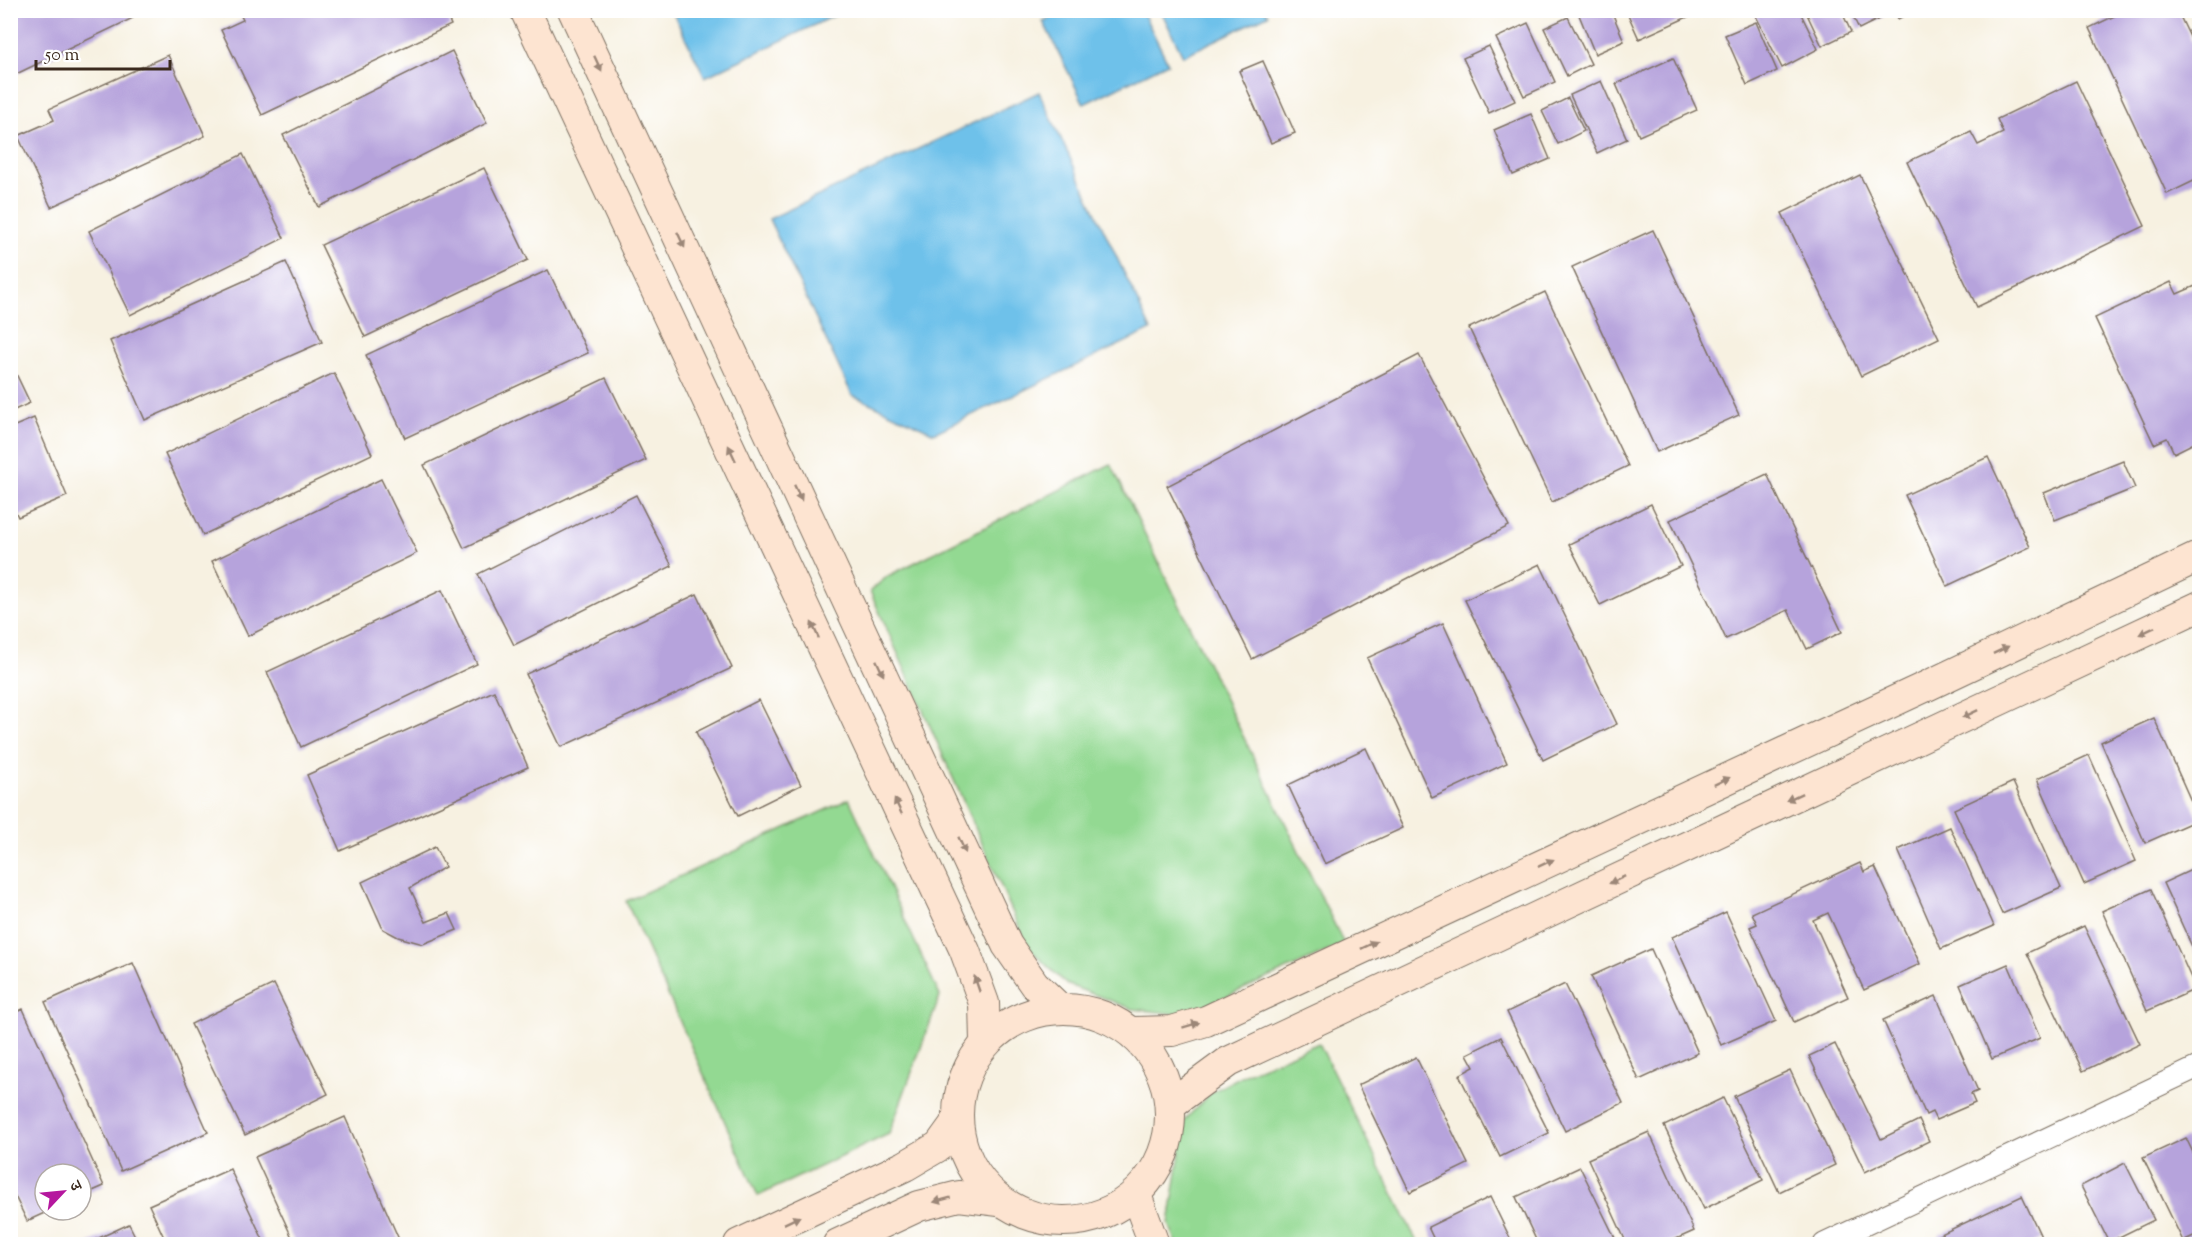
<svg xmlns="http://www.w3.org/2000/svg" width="2210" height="1255" viewBox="0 0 2210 1255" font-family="'Sorts Mill Goudy','Noto Serif Devanagari',serif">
<rect width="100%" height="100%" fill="#fff"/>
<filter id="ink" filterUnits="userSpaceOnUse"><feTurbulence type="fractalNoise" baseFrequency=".0167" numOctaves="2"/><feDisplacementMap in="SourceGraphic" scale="12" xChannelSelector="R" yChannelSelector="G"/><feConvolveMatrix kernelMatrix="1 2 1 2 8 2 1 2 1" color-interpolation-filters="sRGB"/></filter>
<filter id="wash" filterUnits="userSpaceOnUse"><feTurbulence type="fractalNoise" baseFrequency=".008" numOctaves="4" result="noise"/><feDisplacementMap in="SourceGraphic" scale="24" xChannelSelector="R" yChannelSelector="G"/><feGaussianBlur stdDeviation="1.35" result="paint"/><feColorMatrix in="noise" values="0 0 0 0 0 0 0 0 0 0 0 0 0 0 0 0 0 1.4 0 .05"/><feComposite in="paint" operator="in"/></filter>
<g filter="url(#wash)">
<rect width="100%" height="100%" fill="#f7f1e1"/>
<g fill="#93d992" stroke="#678258" stroke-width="1.5">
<polygon points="1111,464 1344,944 1185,1015 1133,1009 1066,984 1028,947 870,591 888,576"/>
<polygon points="849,799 940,996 889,1134 758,1196 626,901"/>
<polygon points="1319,1043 1418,1244 1177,1244 1169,1224 1185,1120 1210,1093 1247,1073"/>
</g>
<g fill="#6ec1ea" stroke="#547684" stroke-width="1.5">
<polygon points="1265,10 1268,15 1183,56 1161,11"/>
<polygon points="672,11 844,11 705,77"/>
<polygon points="1065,11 1142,11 1168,63 1084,104 1043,21"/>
<polygon points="1039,92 1151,330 934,433 852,395 769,219"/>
</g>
<g id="blocks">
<g fill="#b6a3dc">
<polygon points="10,10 129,10 133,18 10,77"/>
<polygon points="238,10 444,10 451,25 262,115 221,30 243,20"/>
<polygon points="1577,10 1611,10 1624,41 1595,54"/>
<polygon points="1626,10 1703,10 1639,39"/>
<polygon points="1762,10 1799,10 1818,49 1782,68 1755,14"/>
<polygon points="1805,10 1841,10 1851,32 1822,46"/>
<polygon points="1850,10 1888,10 1889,14 1859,29"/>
<polygon points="1894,10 1915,10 1898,19"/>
<polygon points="2127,10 2177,10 2200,58 2200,178 2167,194 2089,28"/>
<polygon points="1568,17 1591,64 1567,76 1544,28"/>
<polygon points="1756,22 1777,71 1747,85 1725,35"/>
<polygon points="1528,23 1555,82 1524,96 1496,38"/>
<polygon points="1489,46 1515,101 1489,113 1463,58"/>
<polygon points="452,51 487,123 319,207 283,135"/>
<polygon points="168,55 205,136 51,207 18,136 54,120 49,109"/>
<polygon points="1673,58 1697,110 1639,136 1616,84"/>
<polygon points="1263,61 1295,133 1271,143 1239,71"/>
<polygon points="1601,81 1627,139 1597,153 1570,95"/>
<polygon points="2076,81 2145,226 1977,307 1907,162 1971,132 1978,145 2003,133 1997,119"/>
<polygon points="1568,98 1584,131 1558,144 1542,111"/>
<polygon points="1531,114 1550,159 1513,175 1494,130"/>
<polygon points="243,154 284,238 130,315 89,231"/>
<polygon points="484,168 528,260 365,337 321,245"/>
<polygon points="1860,175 1939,338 1861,376 1782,213"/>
<polygon points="1653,230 1739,415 1657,452 1572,267"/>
<polygon points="286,262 322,342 145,420 110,341"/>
<polygon points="548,270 588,353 405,438 366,355"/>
<polygon points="2171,282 2177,294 2200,284 2200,440 2174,453 2167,438 2154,444 2095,318"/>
<polygon points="1545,292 1628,466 1552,502 1469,328"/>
<polygon points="1419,355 1509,526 1252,659 1167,486"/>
<polygon points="10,361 30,403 10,412"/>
<polygon points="334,373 372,454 203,535 165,454"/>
<polygon points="606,378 646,460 464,548 424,465"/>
<polygon points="34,418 67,496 18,517 10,500 10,428"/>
<polygon points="1988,457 2030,547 1947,586 1905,495"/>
<polygon points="2123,461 2135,488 2055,520 2044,493"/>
<polygon points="1767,474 1842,632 1807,649 1788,610 1726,639 1670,520"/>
<polygon points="381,479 417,553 248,636 212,561"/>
<polygon points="636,495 672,566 514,645 478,574"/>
<polygon points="1651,504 1681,566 1600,605 1569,544"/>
<polygon points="1540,564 1617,724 1543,760 1465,600"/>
<polygon points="442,590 477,664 301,747 267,672"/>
<polygon points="697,594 732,668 561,747 526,674"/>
<polygon points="1443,623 1507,763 1432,798 1367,658"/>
<polygon points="494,691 528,767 340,851 307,775"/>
<polygon points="759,700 801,785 738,816 696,732"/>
<polygon points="2154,718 2199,819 2145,843 2101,742"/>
<polygon points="1366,748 1403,828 1325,864 1288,785"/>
<polygon points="2089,755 2136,861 2084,884 2037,779"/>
<polygon points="2013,782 2061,888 2002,914 1954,809"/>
<polygon points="1950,827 1994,926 1941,949 1898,850"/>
<polygon points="435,847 445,867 410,888 426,922 449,913 457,930 423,944 398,937 383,929 362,882"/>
<polygon points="1860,863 1864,872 1875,867 1920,964 1864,990 1828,913 1813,920 1848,997 1794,1022 1750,927 1757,924 1752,913"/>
<polygon points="2200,866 2200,964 2163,883"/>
<polygon points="2151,889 2196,989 2147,1011 2102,911"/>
<polygon points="1726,912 1776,1021 1721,1045 1672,937"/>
<polygon points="2084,926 2140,1044 2083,1071 2027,953"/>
<polygon points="1651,949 1698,1053 1639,1080 1591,976"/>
<polygon points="133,963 208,1132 121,1171 45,1002"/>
<polygon points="2008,964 2040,1038 1992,1059 1960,985"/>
<polygon points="274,984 328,1094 245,1135 191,1024"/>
<polygon points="1565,984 1623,1103 1565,1131 1507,1012"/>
<polygon points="1936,996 1978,1091 1971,1094 1975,1103 1936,1120 1932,1112 1926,1115 1883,1020"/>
<polygon points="23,1009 104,1186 81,1196 81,1174 45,1174 45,1210 51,1210 27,1221 10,1186 10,1015"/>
<polygon points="1501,1037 1549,1133 1500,1157 1459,1075 1474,1067 1467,1054"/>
<polygon points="1835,1044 1881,1139 1919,1120 1929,1141 1865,1172 1809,1056"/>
<polygon points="1416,1057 1468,1164 1410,1192 1358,1085"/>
<polygon points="1790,1070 1835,1165 1779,1192 1734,1096"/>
<polygon points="1723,1098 1763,1180 1704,1209 1664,1126"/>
<polygon points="345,1117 401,1244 295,1244 255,1157"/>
<polygon points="1649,1132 1694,1231 1665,1244 1627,1244 1588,1159"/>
<polygon points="2186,1138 2200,1167 2200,1233 2183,1241 2143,1158"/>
<polygon points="2125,1163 2154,1220 2109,1242 2081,1186"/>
<polygon points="1580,1167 1618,1244 1538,1244 1516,1197"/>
<polygon points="230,1169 265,1244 167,1244 149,1205"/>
<polygon points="2022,1196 2042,1239 2031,1244 1944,1244 1939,1235"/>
<polygon points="1490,1197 1513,1244 1436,1244 1428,1227"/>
<polygon points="129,1224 139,1244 86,1244"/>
</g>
</g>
</g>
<g filter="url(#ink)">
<use href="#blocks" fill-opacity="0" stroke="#7d7062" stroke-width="1.5"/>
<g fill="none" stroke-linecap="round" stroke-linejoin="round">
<defs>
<polyline id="street" points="1824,1244 2200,1066"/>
<g id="secondary">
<polyline points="525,10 965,951 984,1003 985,1042"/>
<polyline points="573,10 1007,945 1034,984 1058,1007"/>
<circle cx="1064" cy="1115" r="106"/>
<polyline points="1133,1032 1172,1031 1206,1021 1929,685 2200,556"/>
<polyline points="1171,1104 1228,1062 2200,606"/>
<polyline points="1136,1195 1154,1244"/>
<polyline points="739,1244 905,1166 939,1146 957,1121"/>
<polyline points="838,1244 919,1206 959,1196 999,1201"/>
</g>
</defs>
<use href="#street" stroke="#7d7062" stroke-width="23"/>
<use href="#secondary" stroke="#7d7062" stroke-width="32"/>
<use href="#street" stroke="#fff" stroke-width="21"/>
<use href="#secondary" stroke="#fde4d1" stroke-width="30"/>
</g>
<defs><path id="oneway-solid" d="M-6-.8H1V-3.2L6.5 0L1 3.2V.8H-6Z" transform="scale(1.5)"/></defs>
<g fill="#9c8778">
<use href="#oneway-solid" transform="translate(598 64) rotate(65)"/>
<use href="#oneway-solid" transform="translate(681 240) rotate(65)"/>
<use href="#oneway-solid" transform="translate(732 453) rotate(-115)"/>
<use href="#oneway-solid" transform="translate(798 493) rotate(65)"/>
<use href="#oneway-solid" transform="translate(815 630) rotate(-115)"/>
<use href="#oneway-solid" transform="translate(2147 631) rotate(155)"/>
<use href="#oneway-solid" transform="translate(2001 650) rotate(-26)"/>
<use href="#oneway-solid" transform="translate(880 668) rotate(65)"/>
<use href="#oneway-solid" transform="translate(1970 714) rotate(155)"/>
<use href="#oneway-solid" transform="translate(1722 781) rotate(-25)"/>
<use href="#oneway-solid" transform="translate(1794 797) rotate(155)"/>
<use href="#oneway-solid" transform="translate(898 806) rotate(-115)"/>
<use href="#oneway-solid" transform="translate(962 845) rotate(66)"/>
<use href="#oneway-solid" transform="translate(1546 863) rotate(-25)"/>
<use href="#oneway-solid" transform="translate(1617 880) rotate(155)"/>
<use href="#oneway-solid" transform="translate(1369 945) rotate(-25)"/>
<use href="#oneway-solid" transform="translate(977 984) rotate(-109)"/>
<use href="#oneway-solid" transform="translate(1191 1025) rotate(-17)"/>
<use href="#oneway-solid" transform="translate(942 1200) rotate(165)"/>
<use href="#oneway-solid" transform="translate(792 1220) rotate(-25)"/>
</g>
</g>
<rect width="2210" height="1255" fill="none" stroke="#fff" stroke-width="36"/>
<g transform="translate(63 1192) rotate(64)"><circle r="28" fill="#ffffff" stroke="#b1aaa5" stroke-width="1.5"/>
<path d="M0-4.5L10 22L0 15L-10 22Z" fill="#b5179e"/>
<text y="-9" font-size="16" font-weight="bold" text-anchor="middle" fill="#3b2a1e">उ</text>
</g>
<path d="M36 60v9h134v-9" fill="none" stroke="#3b2a1e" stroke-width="3"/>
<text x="45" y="60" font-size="18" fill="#3b2a1e" stroke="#ffffff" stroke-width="4.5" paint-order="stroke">50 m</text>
</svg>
